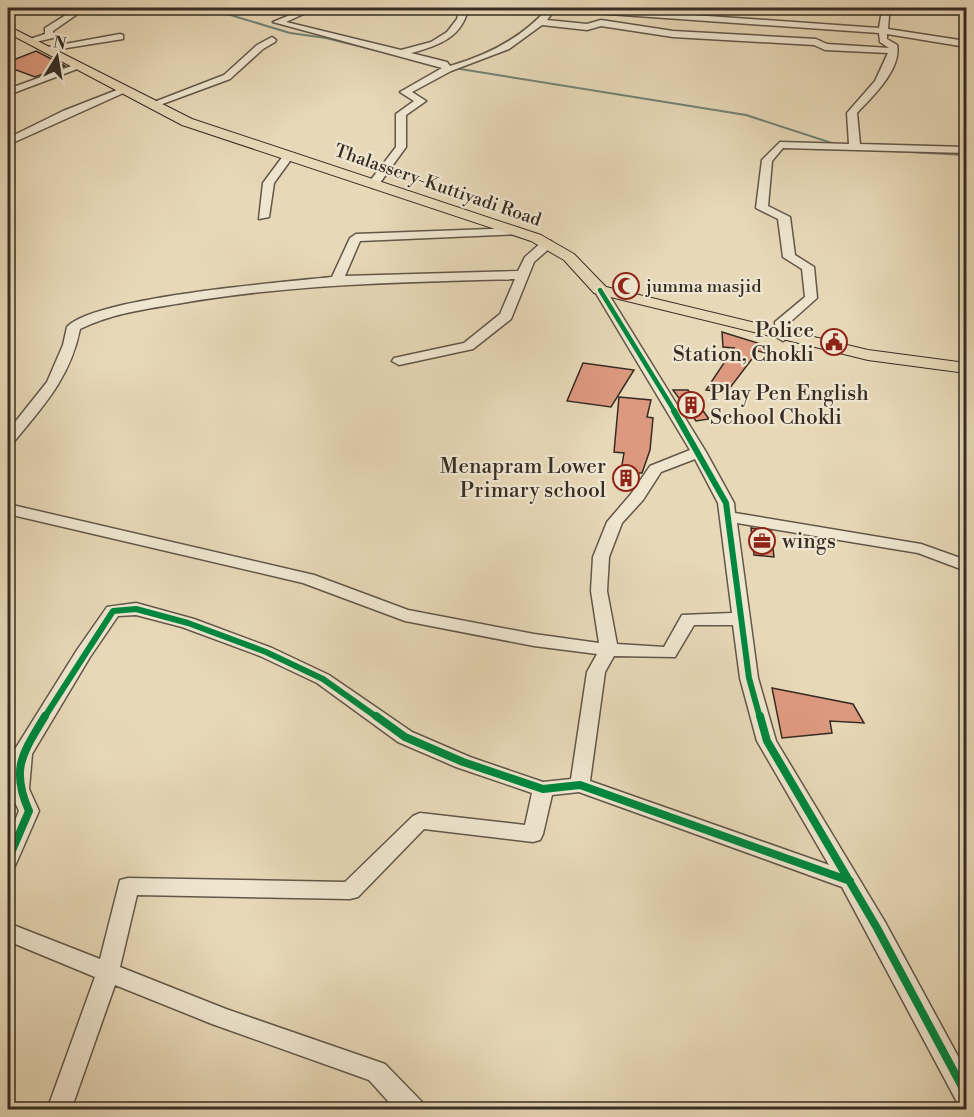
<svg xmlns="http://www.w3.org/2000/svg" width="974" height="1117" viewBox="0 0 974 1117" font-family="'Libre Bodoni',serif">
<rect width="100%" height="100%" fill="#e7d8b7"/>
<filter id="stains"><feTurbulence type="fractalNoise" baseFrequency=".00333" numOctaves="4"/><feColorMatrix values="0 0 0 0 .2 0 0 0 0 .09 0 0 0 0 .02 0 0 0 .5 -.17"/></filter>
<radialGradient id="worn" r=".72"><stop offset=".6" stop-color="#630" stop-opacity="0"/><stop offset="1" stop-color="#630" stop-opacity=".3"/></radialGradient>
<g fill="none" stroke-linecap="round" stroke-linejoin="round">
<g stroke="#708175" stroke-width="2">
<polyline points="207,8 290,33 326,38 411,59"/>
<polyline points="454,68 746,115 838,145"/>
<polyline points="891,151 966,155"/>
</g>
</g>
<g fill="#dd997f" stroke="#362c24" stroke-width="1.5">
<polygon points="36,51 65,66 35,77 8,67 8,62"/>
<polygon points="722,332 767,346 766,353 758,351 726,393 706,390 734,348 723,347"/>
<polygon points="583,363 634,370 611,407 567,401"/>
<polygon points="673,390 688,390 709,419 696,421"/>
<polygon points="619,397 651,400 647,417 653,418 650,450 642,473 631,473 635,484 633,487 619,483 624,453 614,452"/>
<polygon points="751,528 771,531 774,557 754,555"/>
<polygon points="772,688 853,704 864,723 830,721 832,733 782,738"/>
</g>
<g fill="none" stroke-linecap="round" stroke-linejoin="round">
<defs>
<g id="minor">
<polygon points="77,8 86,8 53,31 53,38 31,43 27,40 45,34 45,28"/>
<path d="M307,8H317L286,22L401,50L431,42L447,32L457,19L460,8H468C463,37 438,46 411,53L447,62L450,66C488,55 522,38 548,8H556L547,20L587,24L601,20L673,31L816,39L827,44L889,48L880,42L879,33L566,11L562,8H594L879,28L881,16L887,8H895L889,16L888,29L966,41V47L887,34V39L897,45C902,69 872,97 857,113L860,144L966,147V153L783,148L772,161L768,206L790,217L795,255L814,267L817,298L789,323L790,337L783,341L776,337L775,322L805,297L802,269L783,257L778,219L756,208L762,160L780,142L849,144L847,113L875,81L888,53L825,50L814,45L673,37L601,26L587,30L542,25L509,49L451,71L412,92L426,101L406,115V147L377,187L373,188L367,185L396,147V114L414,101L400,92L442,68L273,22Z"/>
<polygon points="120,34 123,35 123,39 48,51 43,48"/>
<polygon points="272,37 276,40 275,42 263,49 230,79 157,106 149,104 224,75 257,45"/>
<polygon points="77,64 85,66 8,95 8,89"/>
<polygon points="122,88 130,90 8,145 8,138 63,111"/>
<polygon points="286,152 295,154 274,183 269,217 259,219 263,183"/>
<path d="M518,228L524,232L522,234L360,241L345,276L518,271L525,257L543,241H551V247L534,262L511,319L473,349L399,365L392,361L394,358L464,343L500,314L515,279C403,282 292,284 182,303C146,309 113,313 80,329C70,378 44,405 13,443L8,444V431L47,382L63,345L67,327C94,297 285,282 332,277L350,238L356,234Z"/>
<path d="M600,286L606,290L706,452L734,503L735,513L921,544L966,560V571L918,553L737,523L758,678L776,741L885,922L966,1071V1105L957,1102L842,887L579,792L552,795L543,834L540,840L533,842L424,829L358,897L350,899L137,895L120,967L226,1009L385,1064L422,1102L425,1110H396L369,1080L212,1024L115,985L71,1110H47L95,977L8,941V923L100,959L120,880L128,878L345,882L413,816L420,813L525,825L532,793L456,767L398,742L317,683L260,656L182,627L136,615L118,616L90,657L32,754L29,789L39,811L15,866L8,868V837L19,811L9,789L12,754L77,650L107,607L136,603L194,619L272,648L329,675L412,732L470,757L543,782L571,779L587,672L597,654L534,646L405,621L303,583L8,514V504L314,575L408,610L534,634L599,643L591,591L593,557L607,522L631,494L650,466L690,450L594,290ZM695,459L718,503L732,613L682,615L664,647L617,644L607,591L609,557L622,523L643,500L661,472ZM694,625H733L740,678L757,741L829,865L590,781L605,672L614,656L675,657Z"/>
</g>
<polygon id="major" points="8,26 192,119 541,235 574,254 606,287 868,350 966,363 966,373 868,360 594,293 564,260 531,241 182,125 8,33"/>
</defs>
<use href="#minor" stroke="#625749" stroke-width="3"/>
<use href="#major" stroke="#362c24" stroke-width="2"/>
<use href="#minor" fill="#efe6d0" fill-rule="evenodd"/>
<use href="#major" fill="#e7d8b7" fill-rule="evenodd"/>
<defs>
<polyline id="cycleway-far2" points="600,290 675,412"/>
<g id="cycleway-far1">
<polyline points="674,411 726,503 749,678 760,718"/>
<polyline points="44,718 113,611 136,609 188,623 266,652 323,679 378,718"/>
</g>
<g id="cycleway">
<polyline points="376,716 405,737 463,762 543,789 580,785 850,881"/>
<polyline points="760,716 767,741 877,928 966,1094"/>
<path d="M8,860L29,811C10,768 23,753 45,716"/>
</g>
</defs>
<use href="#cycleway-far2" stroke="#efe6d0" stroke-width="8"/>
<use href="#cycleway-far1" stroke="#efe6d0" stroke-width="10"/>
<use href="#cycleway" stroke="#efe6d0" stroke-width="11"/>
<use href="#cycleway-far2" stroke="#00873e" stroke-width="4.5"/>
<use href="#cycleway-far1" stroke="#00873e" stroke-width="6"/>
<use href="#cycleway" stroke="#00873e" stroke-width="8"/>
</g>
<defs>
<symbol id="mosque-ring" viewBox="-11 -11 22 22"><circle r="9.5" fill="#efe6d0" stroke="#8f2418" stroke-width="1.5"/><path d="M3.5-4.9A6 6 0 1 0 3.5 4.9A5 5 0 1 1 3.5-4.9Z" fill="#8f2418"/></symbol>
<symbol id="civic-ring" viewBox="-11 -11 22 22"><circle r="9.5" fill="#efe6d0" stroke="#8f2418" stroke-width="1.5"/><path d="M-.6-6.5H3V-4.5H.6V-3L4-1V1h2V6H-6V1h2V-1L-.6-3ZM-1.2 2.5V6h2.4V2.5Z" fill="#8f2418"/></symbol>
<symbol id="building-ring" viewBox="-11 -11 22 22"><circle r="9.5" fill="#efe6d0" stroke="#8f2418" stroke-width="1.5"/><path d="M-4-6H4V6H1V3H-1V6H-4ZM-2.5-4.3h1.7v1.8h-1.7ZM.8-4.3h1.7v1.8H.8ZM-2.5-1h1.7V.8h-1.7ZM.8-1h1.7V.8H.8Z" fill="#8f2418"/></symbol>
<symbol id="office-ring" viewBox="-11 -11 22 22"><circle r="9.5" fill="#efe6d0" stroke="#8f2418" stroke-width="1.5"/><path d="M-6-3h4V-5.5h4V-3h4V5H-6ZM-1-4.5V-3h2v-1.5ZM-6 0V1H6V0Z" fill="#8f2418"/></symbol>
</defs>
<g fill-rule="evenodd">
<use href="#mosque-ring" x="611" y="271" width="30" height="30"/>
<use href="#civic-ring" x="819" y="327" width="30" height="30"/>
<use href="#building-ring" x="676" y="390" width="30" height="30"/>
<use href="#building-ring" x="611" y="463" width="30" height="30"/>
<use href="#office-ring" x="747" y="526" width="30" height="30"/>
</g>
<g text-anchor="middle" stroke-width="4.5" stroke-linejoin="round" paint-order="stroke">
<g font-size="18" fill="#362c24" stroke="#efe6d0">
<text transform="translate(438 185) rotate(19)" y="6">Thalassery-Kuttiyadi Road</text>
</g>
<g font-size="18" fill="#362c24" stroke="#efe6d0" text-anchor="start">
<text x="646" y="292">jumma masjid</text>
</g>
<g font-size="21" fill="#362c24" stroke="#efe6d0" text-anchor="end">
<text x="814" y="337">Police<tspan x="814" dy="24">Station, Chokli</tspan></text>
<text x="710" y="400" text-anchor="start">Play Pen English<tspan x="710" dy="24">School Chokli</tspan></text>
<text x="606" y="473">Menapram Lower<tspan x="606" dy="24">Primary school</tspan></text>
<text x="782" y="548" text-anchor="start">wings</text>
</g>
</g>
<rect width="974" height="1117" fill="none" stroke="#e7d8b7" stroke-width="30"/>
<rect x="9" y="9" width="956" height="1099" fill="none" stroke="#362c24" stroke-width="3"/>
<rect x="15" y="15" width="944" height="1087" fill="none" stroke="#362c24" stroke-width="1.5"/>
<g transform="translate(57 57) rotate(11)" stroke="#efe6d0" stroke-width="4.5" paint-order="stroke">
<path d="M0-4.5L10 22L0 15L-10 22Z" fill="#362c24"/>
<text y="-9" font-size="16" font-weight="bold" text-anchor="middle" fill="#362c24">N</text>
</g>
<rect width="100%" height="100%" filter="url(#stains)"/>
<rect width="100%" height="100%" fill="url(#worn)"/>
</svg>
